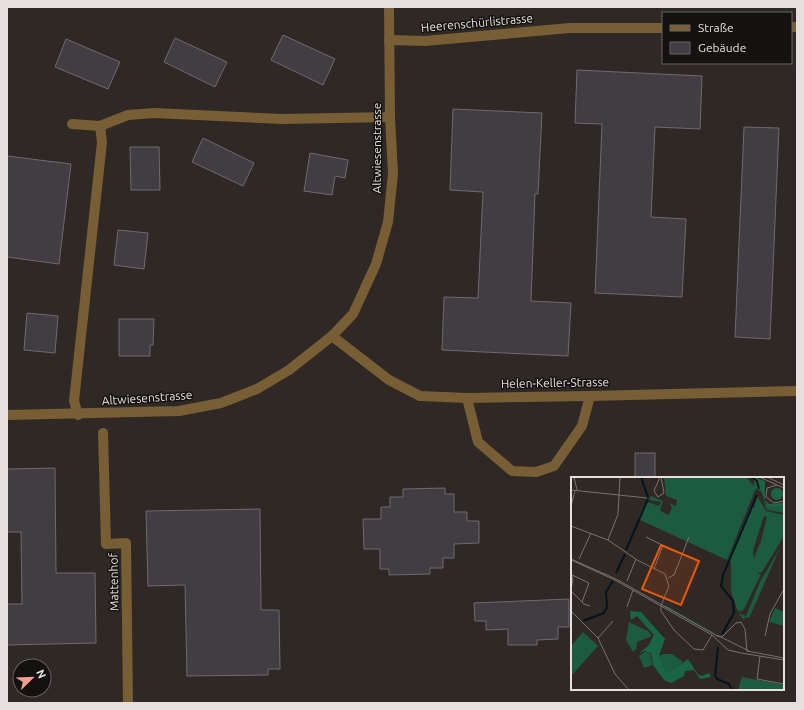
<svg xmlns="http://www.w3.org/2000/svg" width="804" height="710" viewBox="0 0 804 710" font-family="Ubuntu,sans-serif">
<rect width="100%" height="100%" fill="#2f2825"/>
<g fill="#423d43" stroke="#6f6a70">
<polygon points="283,35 335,59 323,85 271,60"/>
<polygon points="175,38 227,62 215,87 164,62"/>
<polygon points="66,39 120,62 108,89 55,67"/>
<polygon points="577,70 702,76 700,129 655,127 651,217 686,219 682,297 595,293 602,124 575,123"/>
<polygon points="453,109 542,113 538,194 535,194 531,301 571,303 568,356 442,350 444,297 478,298 483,192 450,190"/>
<polygon points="744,127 779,128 770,339 735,337"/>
<polygon points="203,138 254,163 243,186 192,162"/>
<polygon points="130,147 159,147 160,190 131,190"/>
<polygon points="310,153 348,160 345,178 335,176 332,195 304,191"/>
<polygon points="7,156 71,164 59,264 7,257"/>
<polygon points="118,230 148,233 144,269 114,265"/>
<polygon points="27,313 58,316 55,353 24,350"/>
<polygon points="119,319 154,319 153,345 150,345 150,356 119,356"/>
<rect x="635" y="453" width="20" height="25"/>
<polygon points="55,468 56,573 95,573 96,643 7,645 7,604 22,604 21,532 7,532 7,469"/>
<polygon points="445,488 445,494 454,494 454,512 467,512 467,521 479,521 479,543 454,544 454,558 443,558 443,568 430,568 430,574 389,575 389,569 380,569 380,549 364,549 363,519 381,519 381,507 390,507 390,497 403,497 403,489"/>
<polygon points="260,509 261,610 279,610 280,669 268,669 268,675 187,676 185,585 148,586 146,511"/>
<polygon points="569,599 569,627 558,627 558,639 537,640 537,645 508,645 508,629 486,630 486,621 475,621 474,603"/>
</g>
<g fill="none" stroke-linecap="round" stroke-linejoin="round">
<g stroke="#775e35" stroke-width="10">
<polyline points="72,124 100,126 102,142 74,401 78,415"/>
<polyline points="100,126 128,115 154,113 282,119 390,117"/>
<polyline points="467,398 478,442 512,471 536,472 554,466 582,426 590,396"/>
</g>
<g stroke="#775e35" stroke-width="10">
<polyline points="791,27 797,27"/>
<polyline points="389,40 425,41 570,28 663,28"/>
<polyline points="332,336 389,380 420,396 467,398 590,396 797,391"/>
<polyline points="7,415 179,411 221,403 257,389 289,370 332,336 353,314 376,264 388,222 393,174 390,117 389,7"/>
<polyline points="103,433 106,544 126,543 128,703"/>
</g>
</g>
<g text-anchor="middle" stroke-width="3" stroke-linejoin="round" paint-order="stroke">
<g font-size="12" fill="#e5e0de" stroke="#141210">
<text transform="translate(477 23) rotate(-5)" y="4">Heerenschürlistrasse</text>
<text transform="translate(377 148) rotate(-90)" y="4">Altwiesenstrasse</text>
<text transform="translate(555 383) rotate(-1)" y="4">Helen-Keller-Strasse</text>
<text transform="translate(147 398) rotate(-4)" y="4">Altwiesenstrasse</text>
<text transform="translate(114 582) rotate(-91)" y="4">Mattenhof</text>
</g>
</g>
<g transform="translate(571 477)">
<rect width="213" height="213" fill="#2f2825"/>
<path d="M93,0H175L185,11L156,83L67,42L76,22L77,25L88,29L90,25L78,23L80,19L92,24L89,33L93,36L98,38L101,30L98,26L105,29L106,23L95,19ZM186,19L195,34L213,38V59L191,95H189L187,97H190L172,134L170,133L169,137L175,139L189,105L209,71L178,141L174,140L173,143L168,137L169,133L167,135L160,114V86L157,83L180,29L183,31ZM193,39L196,40L190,64L183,81L182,73ZM191,22L196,29L203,31L213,29V36L196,33ZM94,128L145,157V158L94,130ZM204,131L213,135V149L198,145ZM58,145L77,154L81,159L66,165L65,172L62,175L55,163ZM12,155L27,169L0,199V169ZM74,175L79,176L81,188L73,191L68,179ZM93,177H101L112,185L101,199L88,191V179ZM171,200L213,208V213H167Z" fill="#1d5b41" fill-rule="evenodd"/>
<path d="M183,0L194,4V23L198,27L213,26V29L203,31L196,29L190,14L184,11ZM200 17a6 6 0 1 1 12 0a6 6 0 1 1-12 0ZM59,134L70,135L94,162L88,179L94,195L102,194L117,182L126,196L130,199L138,196L140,200L129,202L123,193L114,194L113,199L100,206L93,203L82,188L80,176L74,174L68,176L77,169L83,158L66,139L60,143Z" fill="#1b6547"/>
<path fill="none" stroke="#02141f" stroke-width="2" d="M70,0L77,20M181,0L186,4L188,12M55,73L77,22M45,96L54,77M12,144L33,136L36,130L35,115L42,104M151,157L163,136L162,124L150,109L152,98L186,18M147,170L144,198L146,202L158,207L161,213"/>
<path fill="none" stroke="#78726f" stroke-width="1" d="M3,0L6,13M89,0L83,14L87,20L93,16L90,0M188,0L213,11M196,0L213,8M206,8L196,11L195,20L203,26L213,24M0,13L76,21M0,29L4,14M0,49L37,63L66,83L94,97L98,109L90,129M75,60L103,74M37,63L47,37L49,0M0,82L45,102L148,160L152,159L165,146L170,145L174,152L176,174L213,181M8,82L20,56M0,83L44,103L141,158L157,173L170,176M83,92L92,68M0,95L2,104L0,111M1,98L18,106L11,125M97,101L103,98L118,60M56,104L65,82M0,114L13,127L19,129M90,129V134L103,153L123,172L132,173L141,158M56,130L62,113M0,134L27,161L44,197L58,213M146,158L178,174M194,159L199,137L213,112M27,161L42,144M170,176L213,183M189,179L186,202L213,207"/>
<path fill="#e8590c" fill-opacity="0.15" stroke="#e8590c" stroke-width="2" d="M90,68L128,84L110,128L71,112Z"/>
<rect width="213" height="213" fill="none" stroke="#e5e0de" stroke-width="2"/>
</g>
<rect width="804" height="710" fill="none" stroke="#e5e0de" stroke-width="16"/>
<rect x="662" y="12" width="130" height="52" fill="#141210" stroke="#686462"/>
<rect x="670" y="25" width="20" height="6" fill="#775e35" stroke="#686462"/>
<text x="698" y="32" font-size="12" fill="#e5e0de">Straße</text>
<rect x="670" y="42" width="20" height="12" fill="#423d43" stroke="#686462"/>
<text x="698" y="52" font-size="12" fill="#e5e0de">Gebäude</text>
<g transform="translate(32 678) rotate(67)"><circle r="19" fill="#141210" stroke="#686462"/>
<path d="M0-3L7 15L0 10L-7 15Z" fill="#f49d8c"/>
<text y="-6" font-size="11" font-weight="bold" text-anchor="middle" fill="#e5e0de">N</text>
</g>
</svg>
